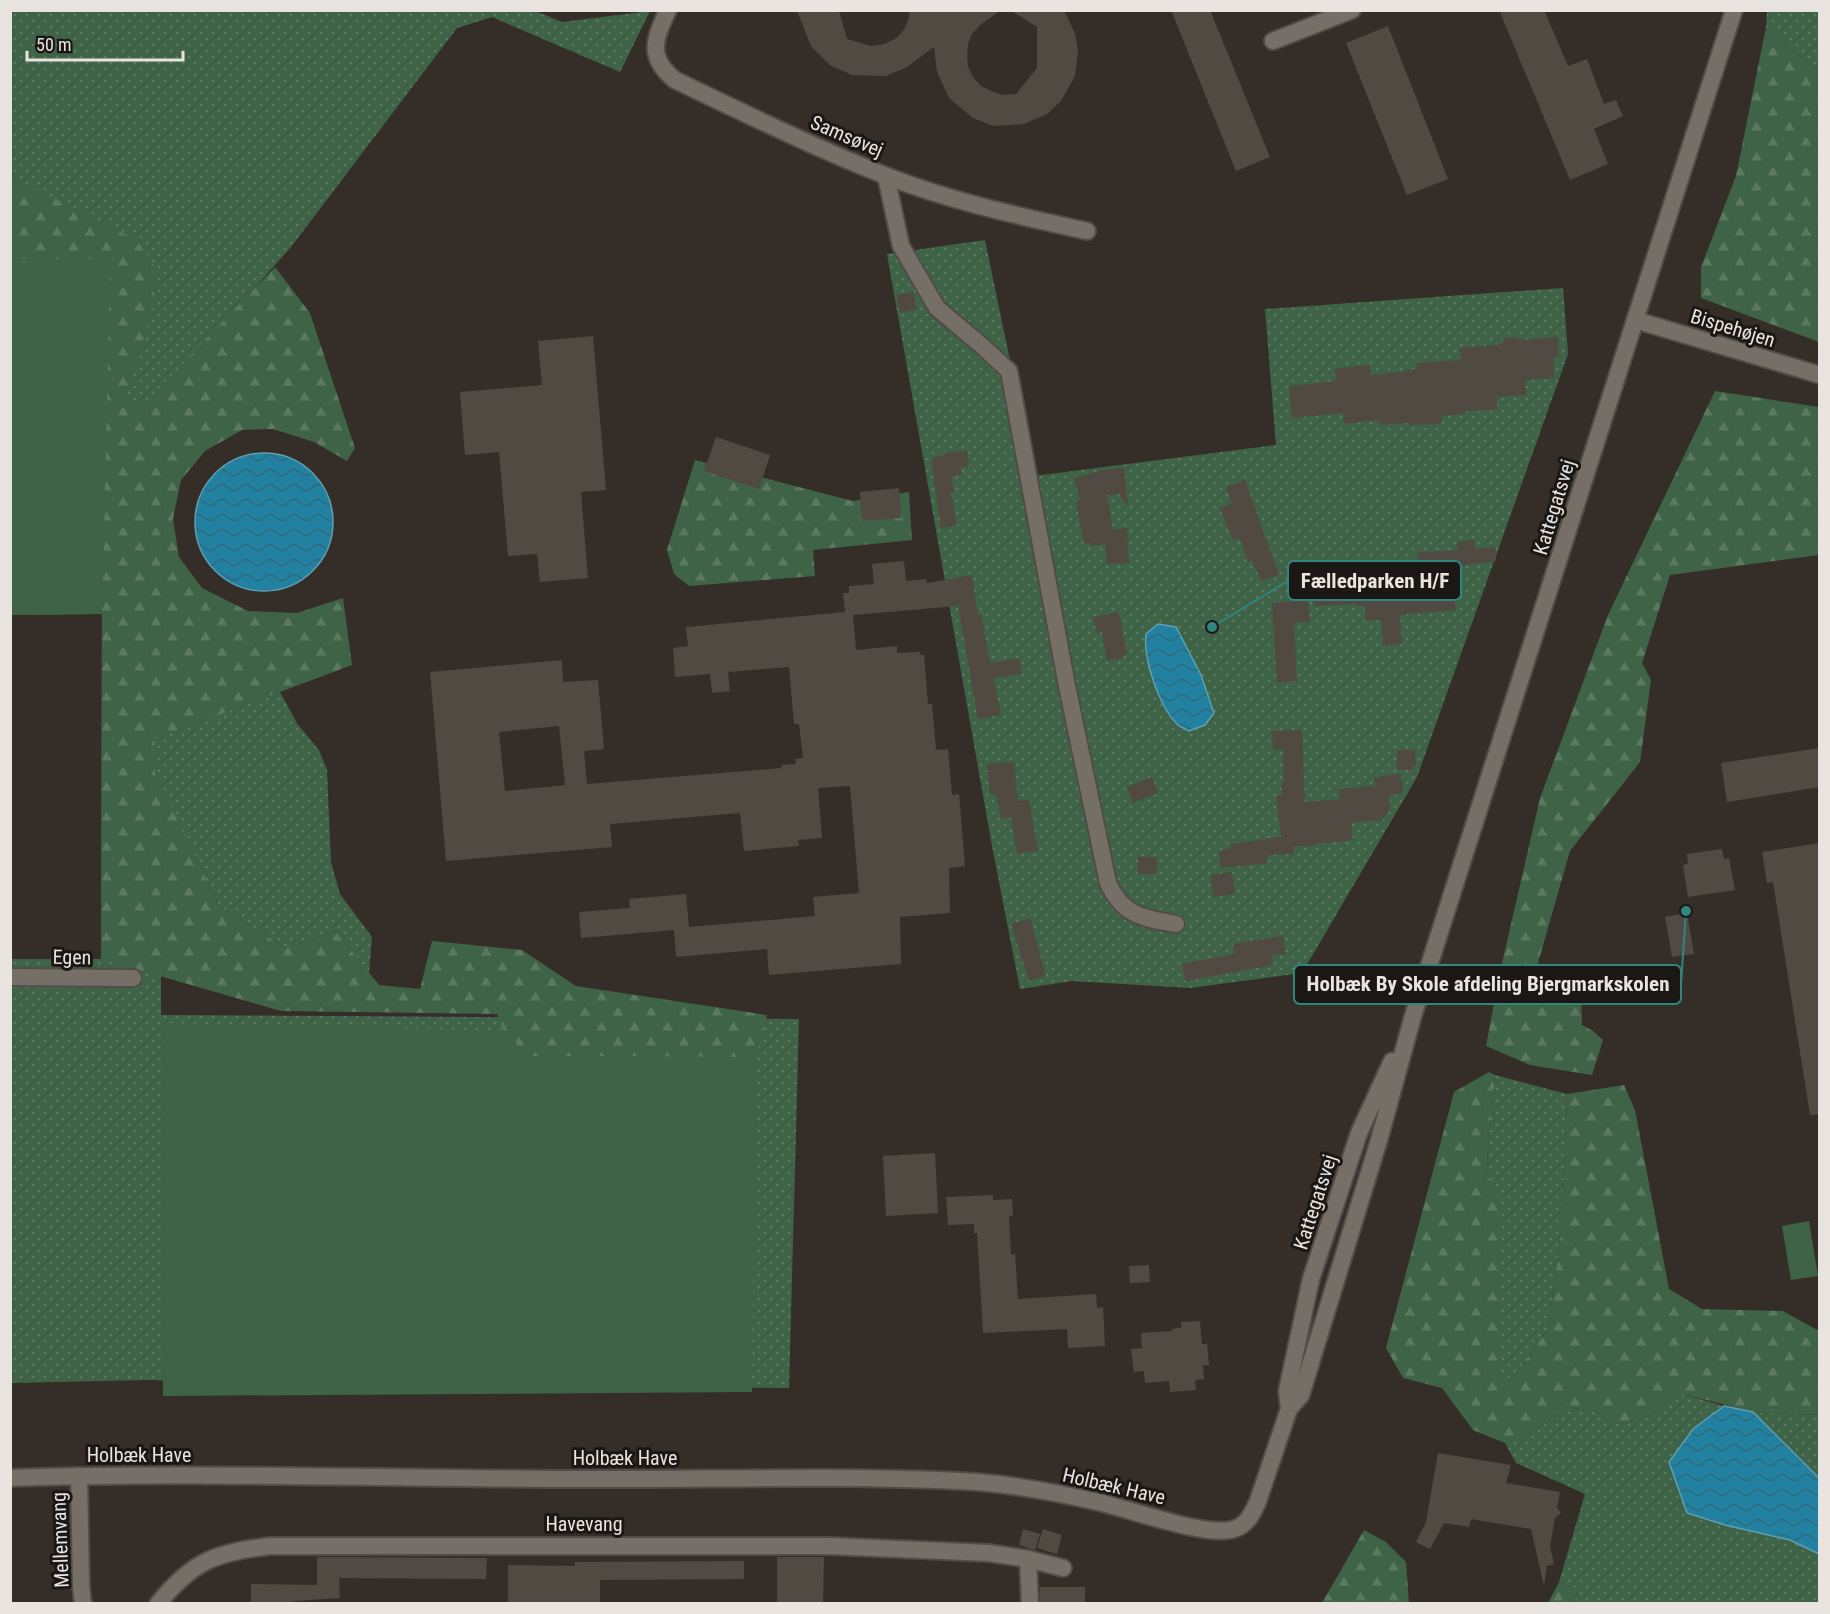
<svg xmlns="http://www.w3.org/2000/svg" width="1830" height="1614" viewBox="0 0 1830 1614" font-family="'Roboto Condensed',sans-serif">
<defs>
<pattern id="green-dots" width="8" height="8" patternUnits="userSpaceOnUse" patternTransform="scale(1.5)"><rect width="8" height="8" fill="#3f6346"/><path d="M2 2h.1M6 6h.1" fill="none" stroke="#5b7960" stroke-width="1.8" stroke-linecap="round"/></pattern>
<pattern id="forest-firs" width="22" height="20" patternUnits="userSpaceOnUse" patternTransform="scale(1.5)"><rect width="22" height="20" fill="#3f6346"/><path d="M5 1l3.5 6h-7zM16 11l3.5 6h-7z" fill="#5b7960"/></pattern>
<pattern id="water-waves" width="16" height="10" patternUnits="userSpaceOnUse" patternTransform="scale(1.5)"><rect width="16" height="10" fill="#2281a0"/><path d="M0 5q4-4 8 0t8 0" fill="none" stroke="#30697b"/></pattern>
</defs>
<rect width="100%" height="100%" fill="#352e28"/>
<g fill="url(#green-dots)">
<polygon points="533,10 562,22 650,11 620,72 492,17 457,28 291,247 252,291 160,405 161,736 280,692 298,725 319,750 327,770 331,862 340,894 372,937 369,973 335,931 286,948 219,906 161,787 161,1015 799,1019 789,1388 147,1380 11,1383 11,959 101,959 102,614 11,615 11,182 13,177 11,176 10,11"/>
<polygon points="1767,11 1819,11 1819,72 1766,27"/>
<polygon points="985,240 1034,476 1276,445 1265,309 1563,288 1568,354 1417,777 1302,973 1190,988 1072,981 1020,989 992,846 887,254"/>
<polygon points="1495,1075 1567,1094 1562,1226 1548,1329 1515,1375 1499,1383 1486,1173"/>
<path d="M1683,1394L1724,1406L1693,1429L1687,1513L1725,1525L1790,1540L1819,1554V1603H1574L1578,1589L1559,1582L1585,1494L1516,1463L1505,1443C1531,1436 1545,1425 1565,1407L1595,1411L1616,1424L1653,1415L1673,1396Z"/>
<polygon points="1753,1412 1819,1415 1819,1495"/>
</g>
<g fill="url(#forest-firs)">
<polygon points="1766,27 1819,72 1819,342 1701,298 1701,267 1736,176"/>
<polygon points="10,176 137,240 154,266 154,304 125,401 145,403 275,267 310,313 355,448 347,461 314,442 273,429 242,430 205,451 181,480 173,519 179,557 202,588 248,611 297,613 343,598 352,665 154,739 155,773 219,906 286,948 335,931 379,985 420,989 432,941 522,950 576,986 767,1015 756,1057 527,1056 504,1031 497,1014 281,1011 101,959 102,614 110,260 11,259"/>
<polygon points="1715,391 1819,407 1819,555 1670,575 1642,663 1651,680 1640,762 1570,851 1536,970 1581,988 1582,1025 1593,1031 1603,1040 1592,1075 1530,1065 1486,1046 1500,972 1540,798 1608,615"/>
<polygon points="695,460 853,501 909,492 912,540 813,550 815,576 689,586 674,574 667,550"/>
<polygon points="1489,1072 1495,1075 1486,1173 1502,1207 1499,1382 1515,1375 1548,1329 1562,1226 1567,1094 1624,1085 1635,1110 1669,1289 1702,1309 1783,1311 1819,1331 1819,1415 1753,1412 1683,1394 1673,1396 1653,1415 1616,1424 1595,1411 1565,1407 1549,1421 1524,1438 1505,1443 1473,1430 1442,1388 1403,1378 1386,1348 1454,1092"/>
<polygon points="1364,1530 1386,1542 1406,1562 1409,1603 1322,1603"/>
<polygon points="1559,1582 1578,1589 1574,1603 1548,1603"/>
</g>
<g fill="#3f6346">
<polygon points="11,259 110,259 102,614 11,615"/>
<polygon points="164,1023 504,1031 527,1056 756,1057 752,1392 163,1396"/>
<polygon points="1809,1221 1818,1276 1791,1280 1782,1226"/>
</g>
<g fill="url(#water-waves)" stroke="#5e9fb3" stroke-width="1.5">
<circle cx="264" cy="522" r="69"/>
<path d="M1158,624L1176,627L1201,675L1214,713L1205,725L1189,731C1185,729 1180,727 1177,724C1159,706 1143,659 1146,634Z"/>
<polygon points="1724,1406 1753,1412 1819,1478 1819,1554 1790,1540 1725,1525 1687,1513 1669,1462 1693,1429"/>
</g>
<g fill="#514a43" fill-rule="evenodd">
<polygon points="910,10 1001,10 980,25 972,34 968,44 967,56 968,67 973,77 981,86 991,91 1002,95 1016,94 1037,68 1037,27 1010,10 1064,10 1075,34 1078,51 1075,76 1061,101 1047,114 1024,124 994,126 973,118 949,98 937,72 934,47 907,67 886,76 852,75 830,65 811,46 797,11 839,11 847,39 871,46 884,44 895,39 903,31 908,21"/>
<polygon points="1171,10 1210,10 1270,157 1236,171"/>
<polygon points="1499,10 1544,10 1568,66 1587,59 1604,104 1616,100 1623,116 1594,129 1608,164 1570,180"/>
<polygon points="1388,26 1448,179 1407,195 1346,43"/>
<polygon points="913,292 917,309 900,313 896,295"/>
<polygon points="593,336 606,490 581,492 588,578 540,582 537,554 508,556 499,452 465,455 460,392 542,385 538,341"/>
<polygon points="1519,337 1519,340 1558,337 1559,357 1553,358 1554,378 1525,380 1526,395 1497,397 1497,410 1465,411 1465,414 1442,416 1441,424 1408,425 1408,423 1379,425 1379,420 1344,424 1343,413 1292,418 1289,386 1336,381 1334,369 1370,365 1371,375 1404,372 1403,370 1417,369 1416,363 1461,360 1459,348 1503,344 1503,338"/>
<polygon points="716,437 770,455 759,489 704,471"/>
<polygon points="967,450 969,466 961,467 962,475 952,476 954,493 951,493 957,525 941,528 931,460 935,459 934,457 944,455 944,453"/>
<polygon points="1124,468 1128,507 1119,494 1107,495 1113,530 1127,528 1129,563 1107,564 1105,544 1091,546 1091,543 1084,544 1076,501 1080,500 1074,478 1103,470"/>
<polygon points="1245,480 1279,575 1261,581 1252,560 1248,562 1240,538 1233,540 1220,508 1232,504 1226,487"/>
<polygon points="899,488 901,518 862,521 860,492"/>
<polygon points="1474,540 1475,549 1495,547 1496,561 1457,566 1459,601 1455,601 1456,610 1400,615 1402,644 1383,646 1381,620 1365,621 1365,606 1355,606 1355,604 1314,606 1311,571 1351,568 1351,563 1368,561 1368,567 1418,560 1417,553 1457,550 1457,542"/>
<path d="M904,561L906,581L926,579L927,583L972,575L978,615L981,614L990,663L1019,658L1022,674L994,678L1001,715L978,719L958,606L853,615L856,650L897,646V653L920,652V655H924L928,704H932L936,750L948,749L952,795L959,794L965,866L949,868L950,913L900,917L901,964L769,975L767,949L676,957L674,930L581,938L579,912L630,908L629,899L686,894L689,927L815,916L813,897L859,893L850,786L818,788L822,838L798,840L799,846L744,851L740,813L610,824L612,847L446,861L430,672L562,660L563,682L598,680L604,749L584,751L587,784L782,768L781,765L796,764L795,759L803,758L799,724H794L789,667L728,672L730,691L712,693L710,674L675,677L673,648L688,646L686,627L845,612L843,593H849V586L874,584L872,564ZM559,726L565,785L505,791L499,732Z"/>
<polygon points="1308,600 1310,622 1294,623 1297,681 1277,683 1272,603"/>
<polygon points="1119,612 1127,654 1123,655 1123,658 1107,661 1102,632 1097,633 1093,617"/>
<polygon points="1302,730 1305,802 1340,799 1339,789 1375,786 1374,777 1401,774 1403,793 1389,796 1390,810 1382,820 1351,823 1353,840 1315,844 1315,846 1294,846 1294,854 1267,855 1268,863 1221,868 1219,851 1230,849 1231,844 1281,837 1276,796 1282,795 1281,782 1284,782 1283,749 1273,750 1272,731"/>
<polygon points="1820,748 1820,787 1727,802 1721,763"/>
<polygon points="1397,750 1415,750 1416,766 1413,766 1413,770 1397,770"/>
<polygon points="1014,762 1018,801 1029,799 1038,851 1017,854 1011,817 1001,819 996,794 990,794 987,764"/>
<polygon points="1152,777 1158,793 1133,803 1127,787"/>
<polygon points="1820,843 1820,1114 1810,1115 1773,882 1767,883 1762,852"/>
<polygon points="1722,849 1724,859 1729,858 1735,890 1688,897 1683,865 1688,864 1687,854"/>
<polygon points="1138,857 1157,857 1156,874 1138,874"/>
<polygon points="1232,872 1235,894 1213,897 1211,875"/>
<polygon points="1687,913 1694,954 1672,957 1665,917"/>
<polygon points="1030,918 1046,976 1029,981 1011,924"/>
<polygon points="1283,936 1286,954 1272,955 1273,965 1185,981 1182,964 1234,954 1233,944"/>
<polygon points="935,1153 938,1213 886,1216 883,1156"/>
<polygon points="993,1195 993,1200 1012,1199 1013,1216 1009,1216 1011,1255 1015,1254 1018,1299 1096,1294 1097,1308 1103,1307 1105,1346 1068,1348 1067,1329 983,1333 977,1233 974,1233 974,1224 948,1225 946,1197"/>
<polygon points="1149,1265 1150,1282 1130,1283 1129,1266"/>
<polygon points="1200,1321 1202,1344 1207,1344 1209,1365 1203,1365 1204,1379 1195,1380 1196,1390 1170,1392 1169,1381 1145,1383 1144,1371 1134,1372 1131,1349 1142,1348 1141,1333 1172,1331 1171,1329 1181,1328 1181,1322"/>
<polygon points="1438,1453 1511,1465 1506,1483 1560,1492 1557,1507 1561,1513 1555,1518 1550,1547 1554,1564 1547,1566 1544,1586 1531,1529 1471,1519 1469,1527 1444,1523 1430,1549 1416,1542 1426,1522"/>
<polygon points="1023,1529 1040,1534 1035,1550 1019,1545"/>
<polygon points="1043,1529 1062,1535 1057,1554 1037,1548"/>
<polygon points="317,1557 487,1558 486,1579 339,1578 340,1598 293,1601 293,1604 251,1604 251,1584 317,1585"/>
<polygon points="777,1557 824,1557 823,1604 777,1604"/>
<polygon points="744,1561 744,1579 600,1580 600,1604 508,1604 508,1565 575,1566 575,1562"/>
<rect x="1040" y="1587" width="45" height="17"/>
</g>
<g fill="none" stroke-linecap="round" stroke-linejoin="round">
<defs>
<g id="minor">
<path d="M668,10C654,40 647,57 675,80C744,113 813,147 884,175C949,201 1019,216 1087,231"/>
<polyline points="1273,41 1352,10"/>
<path d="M886,176L901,246L937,308L981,345L1009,371L1066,681L1108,883C1123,916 1143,918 1176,924"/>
<polyline points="1635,320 1820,375"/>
<polyline points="10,977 133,978"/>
<polyline points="79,1476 81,1586 83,1604"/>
<polyline points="1028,1559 1030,1604"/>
<path d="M158,1604C193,1560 216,1553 270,1546H829L989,1553L1028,1559L1063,1568"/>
</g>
<g id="tertiary">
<polyline points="1289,1409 1287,1391 1311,1279 1359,1133 1392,1061"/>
<path d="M10,1478C195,1472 380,1478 565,1479C696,1480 828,1475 960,1481C1006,1483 1054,1492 1098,1502C1130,1509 1207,1538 1234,1529C1248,1525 1253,1512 1258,1501L1289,1409L1301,1395L1379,1140L1413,1016L1734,10"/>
</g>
</defs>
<use href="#minor" stroke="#514c47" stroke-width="20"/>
<use href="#tertiary" stroke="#514c47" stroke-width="20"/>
<use href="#minor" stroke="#766f68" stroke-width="16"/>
<use href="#tertiary" stroke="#766f68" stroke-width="16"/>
</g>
<g text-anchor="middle" stroke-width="6" stroke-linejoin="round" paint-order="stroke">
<g font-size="20" fill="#e9e4e0" stroke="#1a1714">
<text transform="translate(847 136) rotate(23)" y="7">Samsøvej</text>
<text transform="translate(1733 328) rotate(17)" y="7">Bispehøjen</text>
<text transform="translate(1554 507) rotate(-73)" y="7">Kattegatsvej</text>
<text transform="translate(72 957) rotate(1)" y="7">Egen</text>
<text transform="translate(1315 1202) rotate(-72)" y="7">Kattegatsvej</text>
<text x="139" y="1462">Holbæk Have</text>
<text x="625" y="1465">Holbæk Have</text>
<text transform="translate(1114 1486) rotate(13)" y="7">Holbæk Have</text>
<text x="584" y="1531">Havevang</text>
<text transform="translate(60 1540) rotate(-92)" y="7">Mellemvang</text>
</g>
</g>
<path fill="none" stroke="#30867f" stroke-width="2" d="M1212 627L1288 581M1686 911L1681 984"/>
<g fill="#30867f" stroke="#1a1714" stroke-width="2">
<circle cx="1212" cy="627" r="6"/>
<circle cx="1686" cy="911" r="6"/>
</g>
<g fill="#1a1714" stroke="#30867f" stroke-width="2">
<rect x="1288" y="561" width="173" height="39" rx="6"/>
<rect x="1294" y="965" width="387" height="39" rx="6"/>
</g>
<g font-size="21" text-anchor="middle" font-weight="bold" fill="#e9e4e0">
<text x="1375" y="588">Fælledparken H/F</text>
<text x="1488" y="991">Holbæk By Skole afdeling Bjergmarkskolen</text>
</g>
<rect width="1830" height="1614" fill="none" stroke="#e9e4e0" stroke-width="24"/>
<path d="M27 51v9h156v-9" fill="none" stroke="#e9e4e0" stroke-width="3"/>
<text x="36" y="51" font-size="18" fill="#e9e4e0" stroke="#1a1714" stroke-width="4.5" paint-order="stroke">50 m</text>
</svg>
